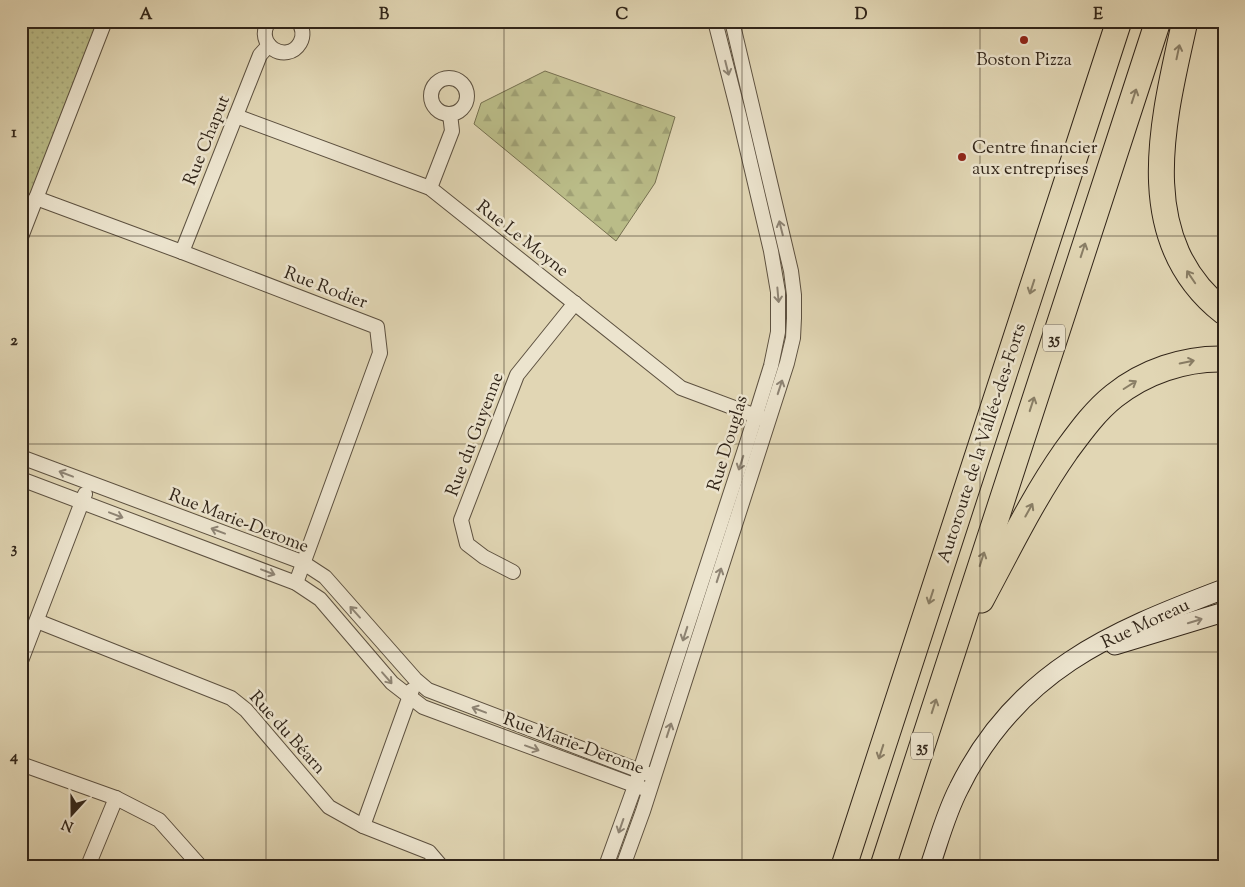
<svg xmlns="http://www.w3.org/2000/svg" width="1245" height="887" viewBox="0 0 1245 887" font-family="'Sorts Mill Goudy',serif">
<defs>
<pattern id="forest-firs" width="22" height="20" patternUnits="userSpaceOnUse" patternTransform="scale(1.25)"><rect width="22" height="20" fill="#babc88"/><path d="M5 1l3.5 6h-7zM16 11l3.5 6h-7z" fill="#a0a175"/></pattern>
<pattern id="park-dots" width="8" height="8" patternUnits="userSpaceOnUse" patternTransform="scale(1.25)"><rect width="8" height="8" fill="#babc88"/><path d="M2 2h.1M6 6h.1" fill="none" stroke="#a0a175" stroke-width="1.8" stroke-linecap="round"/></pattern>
</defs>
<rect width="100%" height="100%" fill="#e1d6b4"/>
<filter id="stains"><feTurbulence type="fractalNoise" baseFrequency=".004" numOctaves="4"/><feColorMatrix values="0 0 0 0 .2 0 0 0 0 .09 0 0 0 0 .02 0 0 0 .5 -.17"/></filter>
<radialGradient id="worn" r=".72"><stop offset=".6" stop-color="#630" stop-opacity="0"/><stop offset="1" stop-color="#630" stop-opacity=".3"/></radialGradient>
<polygon fill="url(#forest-firs)" stroke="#767050" points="545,71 675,117 655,183 616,241 474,124 481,103"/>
<polygon fill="url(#park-dots)" stroke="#767050" points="21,21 105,21 21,237"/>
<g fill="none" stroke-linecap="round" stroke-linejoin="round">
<defs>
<g id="street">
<path d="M269,21C253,45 287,65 300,43C304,36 303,28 298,21"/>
<circle cx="449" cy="96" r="18"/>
<polyline points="236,116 430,188 681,388 764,419"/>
<polyline points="430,188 452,131 450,114"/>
<polyline points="36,198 182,252 377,327 380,353 296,583"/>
<polyline points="21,237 105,21"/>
<polyline points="182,252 260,55 269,45"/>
<polyline points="21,457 302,562 325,577 415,679 428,690 648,774"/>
<polyline points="21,479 296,583 320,599 392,683 423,707 642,788"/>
<polyline points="513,572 484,557 467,544 461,520 517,375 575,303"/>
<polyline points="37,621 231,698 246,710 329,807 363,826 429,852 441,866"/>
<polyline points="21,661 85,494"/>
<polyline points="21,764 116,798 159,820 200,866"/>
<polyline points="363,826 412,690"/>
<polyline points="88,866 116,798"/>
<polyline points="606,866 635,786 747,443 771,366 778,332 778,292 771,251 739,115 715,21"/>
<polyline points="623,866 643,811 787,363 793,338 794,318 794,295 791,271 732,21"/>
</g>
<g id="secondary">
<polyline points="1115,645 1224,612"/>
<path d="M930,866C939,840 946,813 959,788C1016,672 1110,632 1224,589"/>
</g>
<g id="highway">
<path d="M1185,21C1163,120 1131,239 1224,312"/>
<path d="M981,600C1008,550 1033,498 1066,451C1080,432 1095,411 1114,396C1144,372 1184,358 1224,359"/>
<polyline points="844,866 1119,21"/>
<polyline points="883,866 1158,21"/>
</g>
</defs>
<use href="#street" stroke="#5d5140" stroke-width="16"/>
<use href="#secondary" stroke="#312519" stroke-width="21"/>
<use href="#highway" stroke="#312519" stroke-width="27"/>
<use href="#street" stroke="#ece4ce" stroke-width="14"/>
<use href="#secondary" stroke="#ece4ce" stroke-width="19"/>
<use href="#highway" stroke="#e1d6b4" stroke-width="25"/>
</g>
<defs><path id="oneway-shaft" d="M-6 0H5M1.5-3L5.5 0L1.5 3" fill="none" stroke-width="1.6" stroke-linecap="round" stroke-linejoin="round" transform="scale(1.25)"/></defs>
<g stroke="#897e66">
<use href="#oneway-shaft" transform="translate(1178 52) rotate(-78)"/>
<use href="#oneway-shaft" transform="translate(1134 96) rotate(-72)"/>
<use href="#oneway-shaft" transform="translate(1083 250) rotate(-72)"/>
<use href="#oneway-shaft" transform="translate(1191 277) rotate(-124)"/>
<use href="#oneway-shaft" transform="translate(1032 287) rotate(108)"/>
<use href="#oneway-shaft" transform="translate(1187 362) rotate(-12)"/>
<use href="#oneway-shaft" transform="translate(1130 385) rotate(-32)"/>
<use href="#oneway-shaft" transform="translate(1032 404) rotate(-72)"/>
<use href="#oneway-shaft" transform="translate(1029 510) rotate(-61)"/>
<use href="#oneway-shaft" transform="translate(982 559) rotate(-72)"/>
<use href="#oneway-shaft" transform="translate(931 597) rotate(108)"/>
<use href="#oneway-shaft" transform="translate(934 706) rotate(-72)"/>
<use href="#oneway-shaft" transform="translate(881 752) rotate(108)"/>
</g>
<g stroke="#8e8474">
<use href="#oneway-shaft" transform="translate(727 68) rotate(76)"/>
<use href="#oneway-shaft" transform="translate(781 228) rotate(-104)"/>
<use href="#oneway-shaft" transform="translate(778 295) rotate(85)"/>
<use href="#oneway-shaft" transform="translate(780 387) rotate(-72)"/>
<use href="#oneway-shaft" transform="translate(741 463) rotate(108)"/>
<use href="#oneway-shaft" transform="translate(66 474) rotate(-159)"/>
<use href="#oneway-shaft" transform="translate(116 515) rotate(21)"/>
<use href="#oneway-shaft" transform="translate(218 531) rotate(-159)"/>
<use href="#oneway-shaft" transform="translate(268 572) rotate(21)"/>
<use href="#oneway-shaft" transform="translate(719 575) rotate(-72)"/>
<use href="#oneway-shaft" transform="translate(355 612) rotate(-132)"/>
<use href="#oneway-shaft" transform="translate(1195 621) rotate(-17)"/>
<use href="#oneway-shaft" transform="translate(685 634) rotate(108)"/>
<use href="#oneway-shaft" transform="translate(387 678) rotate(49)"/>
<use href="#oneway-shaft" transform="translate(479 710) rotate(-159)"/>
<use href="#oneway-shaft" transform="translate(669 730) rotate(-72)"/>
<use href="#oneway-shaft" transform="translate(532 748) rotate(20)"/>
<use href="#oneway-shaft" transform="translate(621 826) rotate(109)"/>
</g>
<path fill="none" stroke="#312519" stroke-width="1" stroke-opacity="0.55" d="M266,21V866M504,21V866M742,21V866M980,21V866M21,236H1224M21,444H1224M21,652H1224"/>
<g fill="#8f2418" stroke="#ece4ce" stroke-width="2">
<circle cx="1024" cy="40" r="5"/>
<circle cx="962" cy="157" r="5"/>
</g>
<g text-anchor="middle" stroke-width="5" stroke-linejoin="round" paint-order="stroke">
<g fill="#ece4ce" stroke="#695e4f" stroke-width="1">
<rect x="1043" y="324.5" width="22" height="27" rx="4"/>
<rect x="911" y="732.5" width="22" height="27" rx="4"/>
</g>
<g font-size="16" font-weight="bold" fill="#312519">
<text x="1054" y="344">35</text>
<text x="922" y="752">35</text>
</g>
<g font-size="18" fill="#312519" stroke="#ece4ce">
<text x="1024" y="65">Boston Pizza</text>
<text x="972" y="153" text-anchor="start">Centre financier<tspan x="972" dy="21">aux entreprises</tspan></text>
</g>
<g font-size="18" fill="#312519" stroke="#ece4ce">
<text transform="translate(206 140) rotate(-68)" y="6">Rue Chaput</text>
<text transform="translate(523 238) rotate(38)" y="6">Rue Le Moyne</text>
<text transform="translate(326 287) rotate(21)" y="6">Rue Rodier</text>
<text transform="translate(474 434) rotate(-69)" y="6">Rue du Guyenne</text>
<text transform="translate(727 443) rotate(-73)" y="6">Rue Douglas</text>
<text transform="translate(981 443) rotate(-72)" y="6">Autoroute de la Vallée-des-Forts</text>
<text transform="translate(239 520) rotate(21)" y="6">Rue Marie-Derome</text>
<text transform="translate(1145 623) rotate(-25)" y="6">Rue Moreau</text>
<text transform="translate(288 732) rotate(48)" y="6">Rue du Béarn</text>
<text transform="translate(574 743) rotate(20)" y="6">Rue Marie-Derome</text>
</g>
</g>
<rect width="1245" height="887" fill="none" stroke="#e1d6b4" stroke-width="55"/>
<g transform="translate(72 814) rotate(201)" stroke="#ece4ce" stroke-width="4" paint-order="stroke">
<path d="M0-4L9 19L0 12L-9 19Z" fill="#312519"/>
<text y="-8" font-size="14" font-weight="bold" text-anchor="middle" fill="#312519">N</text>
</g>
<rect x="28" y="28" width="1190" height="832" fill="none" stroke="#312519" stroke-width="2"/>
<g font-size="16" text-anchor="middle" font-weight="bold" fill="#312519">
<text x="146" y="19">A</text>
<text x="384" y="19">B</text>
<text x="622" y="19">C</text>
<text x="861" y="19">D</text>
<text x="1098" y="19">E</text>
<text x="14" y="137">1</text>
<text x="14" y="345">2</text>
<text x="14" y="553">3</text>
<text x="14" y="761">4</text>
</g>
<rect width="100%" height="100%" filter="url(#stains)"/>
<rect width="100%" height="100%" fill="url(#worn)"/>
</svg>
